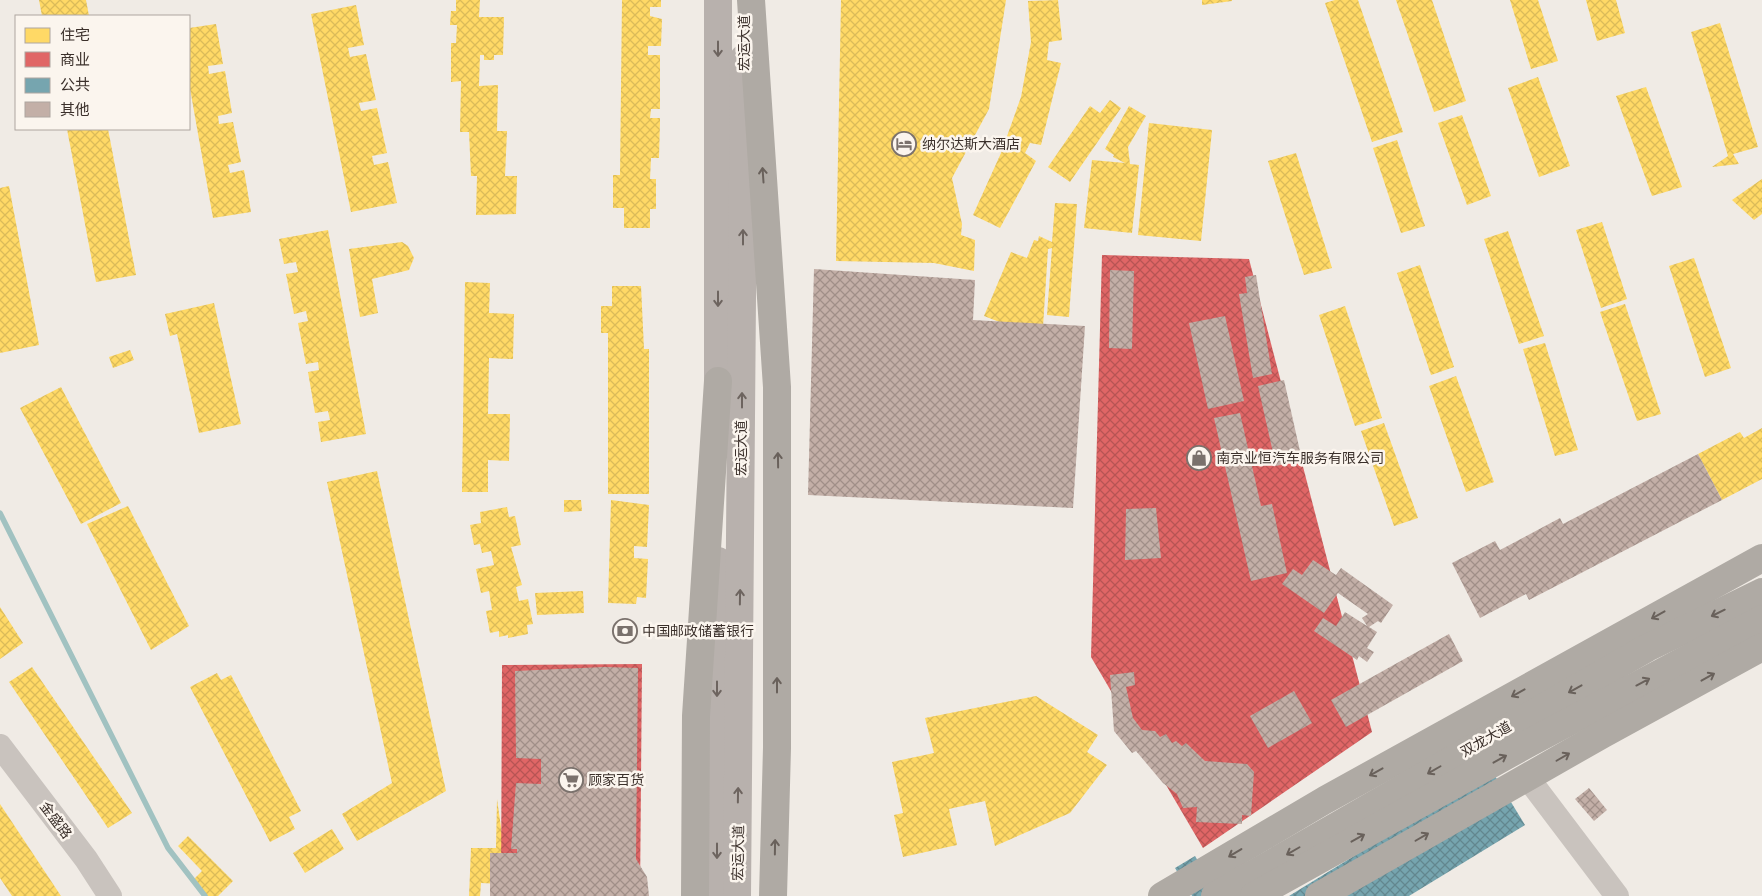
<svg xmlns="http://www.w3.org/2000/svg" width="1762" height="896" viewBox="0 0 1762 896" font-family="Helvetica,'Noto Sans SC',sans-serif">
<defs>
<pattern id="homes-cross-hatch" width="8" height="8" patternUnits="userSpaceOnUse" patternTransform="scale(1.25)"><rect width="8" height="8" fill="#ffd966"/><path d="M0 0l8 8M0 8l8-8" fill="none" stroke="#dbbb59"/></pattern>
<pattern id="shops-cross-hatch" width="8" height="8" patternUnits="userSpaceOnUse" patternTransform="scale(1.25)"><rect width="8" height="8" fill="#e06666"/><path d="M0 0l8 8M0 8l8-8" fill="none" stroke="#b75454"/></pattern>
<pattern id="public-cross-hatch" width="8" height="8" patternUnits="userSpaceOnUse" patternTransform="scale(1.25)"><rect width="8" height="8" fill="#76a5af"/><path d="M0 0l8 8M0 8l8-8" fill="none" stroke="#62878f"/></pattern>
<pattern id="building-cross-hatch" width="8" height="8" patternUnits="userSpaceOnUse" patternTransform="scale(1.25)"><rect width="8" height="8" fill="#c3afa7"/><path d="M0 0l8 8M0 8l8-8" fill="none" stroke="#a08f88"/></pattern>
</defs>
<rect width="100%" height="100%" fill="#f0ebe5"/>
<g fill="url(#homes-cross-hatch)">
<polygon points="39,0 86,0 89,16 42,16"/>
<polygon points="456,0 480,0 479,17 504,17 503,55 494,55 494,60 484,60 484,55 480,55 479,86 498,85 497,131 507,131 505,176 517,176 516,214 476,215 477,176 471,176 469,132 460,132 461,81 451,82 451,43 456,43 457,25 450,25 451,11 456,11"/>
<polygon points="622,0 661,0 661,7 650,7 650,16 662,19 661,46 648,46 648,55 660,55 660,109 651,109 650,118 660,118 660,123 659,158 651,158 650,179 656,179 656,209 650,209 650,228 624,228 624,208 613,208 613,175 620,175"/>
<polygon points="841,0 1006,0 989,109 952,178 962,224 961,235 975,240 974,271 934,263 836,261"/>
<polygon points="1058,0 1062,40 1049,42 1047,60 1061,63 1041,145 1030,143 1025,153 1036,161 1000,228 973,215 1001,153 1021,97 1031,42 1028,1"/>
<polygon points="1202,0 1232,0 1232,1 1202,5"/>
<polygon points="1335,0 1358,0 1403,132 1372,142 1325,3"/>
<polygon points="1396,0 1432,0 1466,101 1434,112"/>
<polygon points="1510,0 1538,0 1558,61 1531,69"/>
<polygon points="1586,0 1616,0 1625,33 1597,41"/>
<polygon points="356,5 364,45 348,48 350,57 366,54 376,100 359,103 361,111 377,108 387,153 372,156 374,165 388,162 397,203 351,212 311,14"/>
<polygon points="1720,23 1758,147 1733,154 1739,164 1712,167 1728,156 1691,32"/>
<polygon points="216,24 223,64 208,66 209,74 225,71 232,113 218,116 219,124 233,122 241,162 228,165 230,173 244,170 251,212 213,218 189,83 189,28"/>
<polygon points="1538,77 1570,166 1539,177 1508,88"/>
<polygon points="1646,87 1682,187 1652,196 1616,96"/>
<polygon points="1110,100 1121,108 1070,182 1048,167 1090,106 1100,113"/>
<polygon points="1129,106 1146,116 1128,147 1130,164 1139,165 1132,233 1084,228 1092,160 1125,163 1113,157 1114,155 1105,149"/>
<polygon points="1462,115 1491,196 1467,205 1438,123"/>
<polygon points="1149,123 1212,130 1201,241 1138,235"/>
<polygon points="67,129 108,129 136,275 96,282"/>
<polygon points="1397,140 1425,226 1401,233 1373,148"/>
<polygon points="1296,153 1332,268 1304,275 1268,161"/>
<polygon points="1762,179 1762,214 1754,220 1732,200"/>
<polygon points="9,186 39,345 0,353 0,188"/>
<polygon points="1055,203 1077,204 1069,317 1047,315 1052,248 1048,249 1043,327 1002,323 984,316 1011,252 1027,258 1034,240 1038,241 1039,236 1052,242"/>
<polygon points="1602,222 1627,299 1601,308 1576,230"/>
<polygon points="328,230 366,434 321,442 318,422 330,420 328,411 315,413 308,372 319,370 318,362 306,364 298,323 308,321 306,311 294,314 286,274 298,272 296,262 284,264 279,239"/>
<polygon points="1508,231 1544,336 1519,344 1484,239"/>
<polygon points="402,242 408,246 414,258 409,270 372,279 378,313 360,317 349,249"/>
<polygon points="1694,258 1731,368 1705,377 1669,266"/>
<polygon points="1420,265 1454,367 1431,375 1397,273"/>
<polygon points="465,282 490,283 489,313 514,314 513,359 489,358 488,414 510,414 509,461 488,460 488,492 462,492"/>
<polygon points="612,286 641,286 644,349 649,349 649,494 608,494 608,333 601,333 601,306 612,306"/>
<polygon points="214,303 241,424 199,433 177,334 170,336 165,314"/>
<polygon points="1625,304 1661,414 1637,421 1600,312"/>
<polygon points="1345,306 1382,418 1355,426 1319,315"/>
<polygon points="1545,343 1578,450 1555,456 1523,349"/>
<polygon points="130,350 134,360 113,368 109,357"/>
<polygon points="1456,376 1494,482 1466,492 1429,386"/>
<polygon points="61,387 121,503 81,524 20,408"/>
<polygon points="1384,423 1418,518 1394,526 1361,431"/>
<polygon points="1762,428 1762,479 1722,500 1698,454 1740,432 1744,438"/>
<polygon points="377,471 446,791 357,841 342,814 392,783 327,482"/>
<polygon points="564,500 581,500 582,511 564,512"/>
<polygon points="611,500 649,505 647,547 634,546 634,558 648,559 646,598 637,597 636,604 608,603"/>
<polygon points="128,506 189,626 151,650 87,524"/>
<polygon points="507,507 509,517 515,516 521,545 511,547 522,585 516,587 519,601 528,599 533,624 527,625 528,634 508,638 508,635 499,637 499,631 490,633 486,611 492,610 489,591 481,593 476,569 494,565 491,551 482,553 480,544 474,545 470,525 481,523 480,512"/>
<polygon points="583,591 584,613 537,615 535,593"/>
<polygon points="0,607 23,643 0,659"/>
<polygon points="32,667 132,813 108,828 9,682"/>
<polygon points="217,673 221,680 231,675 301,811 289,817 295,829 270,842 190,687"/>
<polygon points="1036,696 1098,735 1087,752 1107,765 1070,813 995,846 985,801 949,809 957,845 903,857 894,815 903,813 892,762 934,753 925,718"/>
<polygon points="497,799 508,877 525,878 525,896 502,896 501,884 481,883 480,896 469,896 471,848 496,848"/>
<polygon points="0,804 61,896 12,896 0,878"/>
<polygon points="332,829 344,849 305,873 293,853"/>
<polygon points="188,836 233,881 218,896 207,896 192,881 202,871 178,846"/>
</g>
<g fill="url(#shops-cross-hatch)">
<polygon points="1102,255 1249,259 1372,732 1203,848 1091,657"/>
<polygon points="642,664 640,896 501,896 502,665"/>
</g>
<g fill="url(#public-cross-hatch)">
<polygon points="1492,771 1525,825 1409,896 1289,896"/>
<polygon points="1195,856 1219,896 1192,896 1175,868"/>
</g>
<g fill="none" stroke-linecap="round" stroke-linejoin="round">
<polyline stroke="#a1c2c1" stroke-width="5.5" points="0,513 168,848 205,896"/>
</g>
<g fill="url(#building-cross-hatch)">
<polygon points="814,269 975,280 973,320 1085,326 1073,508 808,495"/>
<polygon points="1110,270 1134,271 1132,349 1109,348"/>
<polygon points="1256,275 1272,374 1253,378 1239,294 1247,293 1245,277"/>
<polygon points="1225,316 1244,401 1208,409 1189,323"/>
<polygon points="1284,380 1302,460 1276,466 1258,386"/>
<polygon points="1240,413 1261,506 1272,504 1287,573 1251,581 1214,418"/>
<polygon points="1698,454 1722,500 1529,600 1526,594 1480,618 1452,563 1495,541 1500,550 1560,518 1563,524"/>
<polygon points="1156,508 1161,558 1125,560 1126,509"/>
<polygon points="1313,560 1336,575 1341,568 1393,605 1381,623 1378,621 1369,627 1377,632 1367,648 1374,652 1367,662 1359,656 1357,660 1314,631 1323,618 1336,626 1345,612 1367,626 1362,618 1368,614 1338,593 1324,613 1282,584 1293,569 1302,575"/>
<polygon points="1449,634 1463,661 1346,727 1331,700"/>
<polygon points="604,667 638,668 636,859 647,877 649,896 490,896 490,853 517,853 517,849 511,849 516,783 541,784 541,759 516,758 515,671"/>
<polygon points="1134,672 1135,685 1126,687 1133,718 1142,730 1155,731 1160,737 1166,734 1172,743 1176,741 1182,746 1186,743 1205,761 1247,764 1254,772 1251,816 1242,815 1242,824 1196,822 1197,807 1183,808 1177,794 1163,783 1136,751 1132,753 1114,731 1110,675"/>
<polygon points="1294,691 1312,723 1268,748 1250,716"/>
<polygon points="1589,788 1607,810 1594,821 1575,799"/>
</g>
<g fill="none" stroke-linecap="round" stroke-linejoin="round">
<g stroke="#c9c3be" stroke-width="24">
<polyline points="0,746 86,859 110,896"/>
<polyline points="1527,777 1617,896"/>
</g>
<g stroke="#b8b1ad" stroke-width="28">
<polyline points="718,403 718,0"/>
<polyline points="717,896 718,561"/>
<polyline points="737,896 744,58"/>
</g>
<g stroke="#afaaa4" stroke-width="28">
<polyline points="751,0 777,387 777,748 773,896"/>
<polyline points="695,896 696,716 718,381"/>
<polyline points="1162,896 1325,800 1762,558"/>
<polyline points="1215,896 1647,648 1762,592"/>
<polyline points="1254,896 1529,743 1762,619"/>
<polyline points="1319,896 1603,734 1762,647"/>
</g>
</g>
<defs><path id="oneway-shaft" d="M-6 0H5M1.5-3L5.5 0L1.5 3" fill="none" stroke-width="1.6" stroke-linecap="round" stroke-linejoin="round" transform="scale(1.25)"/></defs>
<g stroke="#6d645f">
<use href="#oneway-shaft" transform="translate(718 49) rotate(90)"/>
<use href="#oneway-shaft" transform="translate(743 237) rotate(-90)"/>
<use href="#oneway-shaft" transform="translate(718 299) rotate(90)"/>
<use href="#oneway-shaft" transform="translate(742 400) rotate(-90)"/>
<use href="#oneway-shaft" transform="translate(740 597) rotate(-89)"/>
<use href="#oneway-shaft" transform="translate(717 689) rotate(90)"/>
<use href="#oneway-shaft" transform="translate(738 795) rotate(-89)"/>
<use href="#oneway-shaft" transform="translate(717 851) rotate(90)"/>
</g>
<g stroke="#69615b">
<use href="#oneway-shaft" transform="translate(763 175) rotate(-94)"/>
<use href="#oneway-shaft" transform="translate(778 460) rotate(-91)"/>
<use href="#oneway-shaft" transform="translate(1718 613) rotate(154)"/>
<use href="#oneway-shaft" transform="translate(1658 615) rotate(151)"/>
<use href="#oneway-shaft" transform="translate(1708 677) rotate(-29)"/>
<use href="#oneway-shaft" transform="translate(1643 682) rotate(-28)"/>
<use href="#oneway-shaft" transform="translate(777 685) rotate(-90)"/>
<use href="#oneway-shaft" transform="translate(1575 689) rotate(151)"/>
<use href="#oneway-shaft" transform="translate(1518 693) rotate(151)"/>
<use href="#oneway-shaft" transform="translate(1563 757) rotate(-30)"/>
<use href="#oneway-shaft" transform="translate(1500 759) rotate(-29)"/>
<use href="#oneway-shaft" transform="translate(1434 770) rotate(150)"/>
<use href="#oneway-shaft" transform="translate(1376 772) rotate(151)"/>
<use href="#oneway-shaft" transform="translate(1422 837) rotate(-30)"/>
<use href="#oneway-shaft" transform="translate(1358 838) rotate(-29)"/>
<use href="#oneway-shaft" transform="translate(775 847) rotate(-89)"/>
<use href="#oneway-shaft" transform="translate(1293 851) rotate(150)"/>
<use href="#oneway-shaft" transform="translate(1235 853) rotate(149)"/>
</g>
<defs>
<symbol id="hotel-ring" viewBox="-11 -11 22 22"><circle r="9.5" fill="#fbf5ee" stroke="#7a716c" stroke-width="1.5"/><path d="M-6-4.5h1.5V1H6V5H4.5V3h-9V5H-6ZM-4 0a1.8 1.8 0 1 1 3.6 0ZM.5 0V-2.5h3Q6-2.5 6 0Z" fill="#7a716c"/></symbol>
<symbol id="shop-ring" viewBox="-11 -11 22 22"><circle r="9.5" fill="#fbf5ee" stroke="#7a716c" stroke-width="1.5"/><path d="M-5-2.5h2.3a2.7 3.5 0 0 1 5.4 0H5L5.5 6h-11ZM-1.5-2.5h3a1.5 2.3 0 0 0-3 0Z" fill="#7a716c"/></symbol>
<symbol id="bank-ring" viewBox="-11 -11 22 22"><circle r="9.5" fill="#fbf5ee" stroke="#7a716c" stroke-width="1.5"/><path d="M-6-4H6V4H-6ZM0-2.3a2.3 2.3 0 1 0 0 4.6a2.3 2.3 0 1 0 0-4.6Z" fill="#7a716c"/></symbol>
<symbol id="supermarket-ring" viewBox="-11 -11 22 22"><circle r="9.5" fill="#fbf5ee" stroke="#7a716c" stroke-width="1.5"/><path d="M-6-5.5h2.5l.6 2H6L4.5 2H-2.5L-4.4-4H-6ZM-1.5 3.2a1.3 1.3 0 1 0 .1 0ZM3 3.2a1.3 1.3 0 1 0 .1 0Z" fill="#7a716c"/></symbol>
</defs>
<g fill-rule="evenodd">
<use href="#hotel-ring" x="890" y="130" width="28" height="28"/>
<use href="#shop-ring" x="1185" y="444" width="28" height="28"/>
<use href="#bank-ring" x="611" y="617" width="28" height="28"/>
<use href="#supermarket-ring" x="557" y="766" width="28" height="28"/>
</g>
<g text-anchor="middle" stroke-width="5" stroke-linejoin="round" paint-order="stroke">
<g font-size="14" fill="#3b302b" stroke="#fbf5ee">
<text transform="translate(744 43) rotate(-90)" y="5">宏运大道</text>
<text transform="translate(741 448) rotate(-90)" y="5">宏运大道</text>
<text transform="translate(1486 739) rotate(-30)" y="5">双龙大道</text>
<text transform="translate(56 820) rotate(53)" y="5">金盛路</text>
<text transform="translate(738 853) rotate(-89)" y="5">宏运大道</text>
</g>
<g font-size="14" fill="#3b302b" stroke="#fbf5ee" text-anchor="start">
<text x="922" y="149">纳尔达斯大酒店</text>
<text x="1216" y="463">南京业恒汽车服务有限公司</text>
<text x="642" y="636">中国邮政储蓄银行</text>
<text x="588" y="785">顾家百货</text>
</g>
</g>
<rect x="15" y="15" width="175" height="115" fill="#fbf5ee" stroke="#aea6a0"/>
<rect x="25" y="28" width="25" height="15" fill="#ffd966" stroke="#aea6a0"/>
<text x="60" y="40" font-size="15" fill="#3b302b">住宅</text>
<rect x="25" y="52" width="25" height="15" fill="#e06666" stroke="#aea6a0"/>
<text x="60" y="65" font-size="15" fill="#3b302b">商业</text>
<rect x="25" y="78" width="25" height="15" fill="#76a5af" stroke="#aea6a0"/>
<text x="60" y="90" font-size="15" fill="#3b302b">公共</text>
<rect x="25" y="102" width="25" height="15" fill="#c3afa7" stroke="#aea6a0"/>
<text x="60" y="115" font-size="15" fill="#3b302b">其他</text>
</svg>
